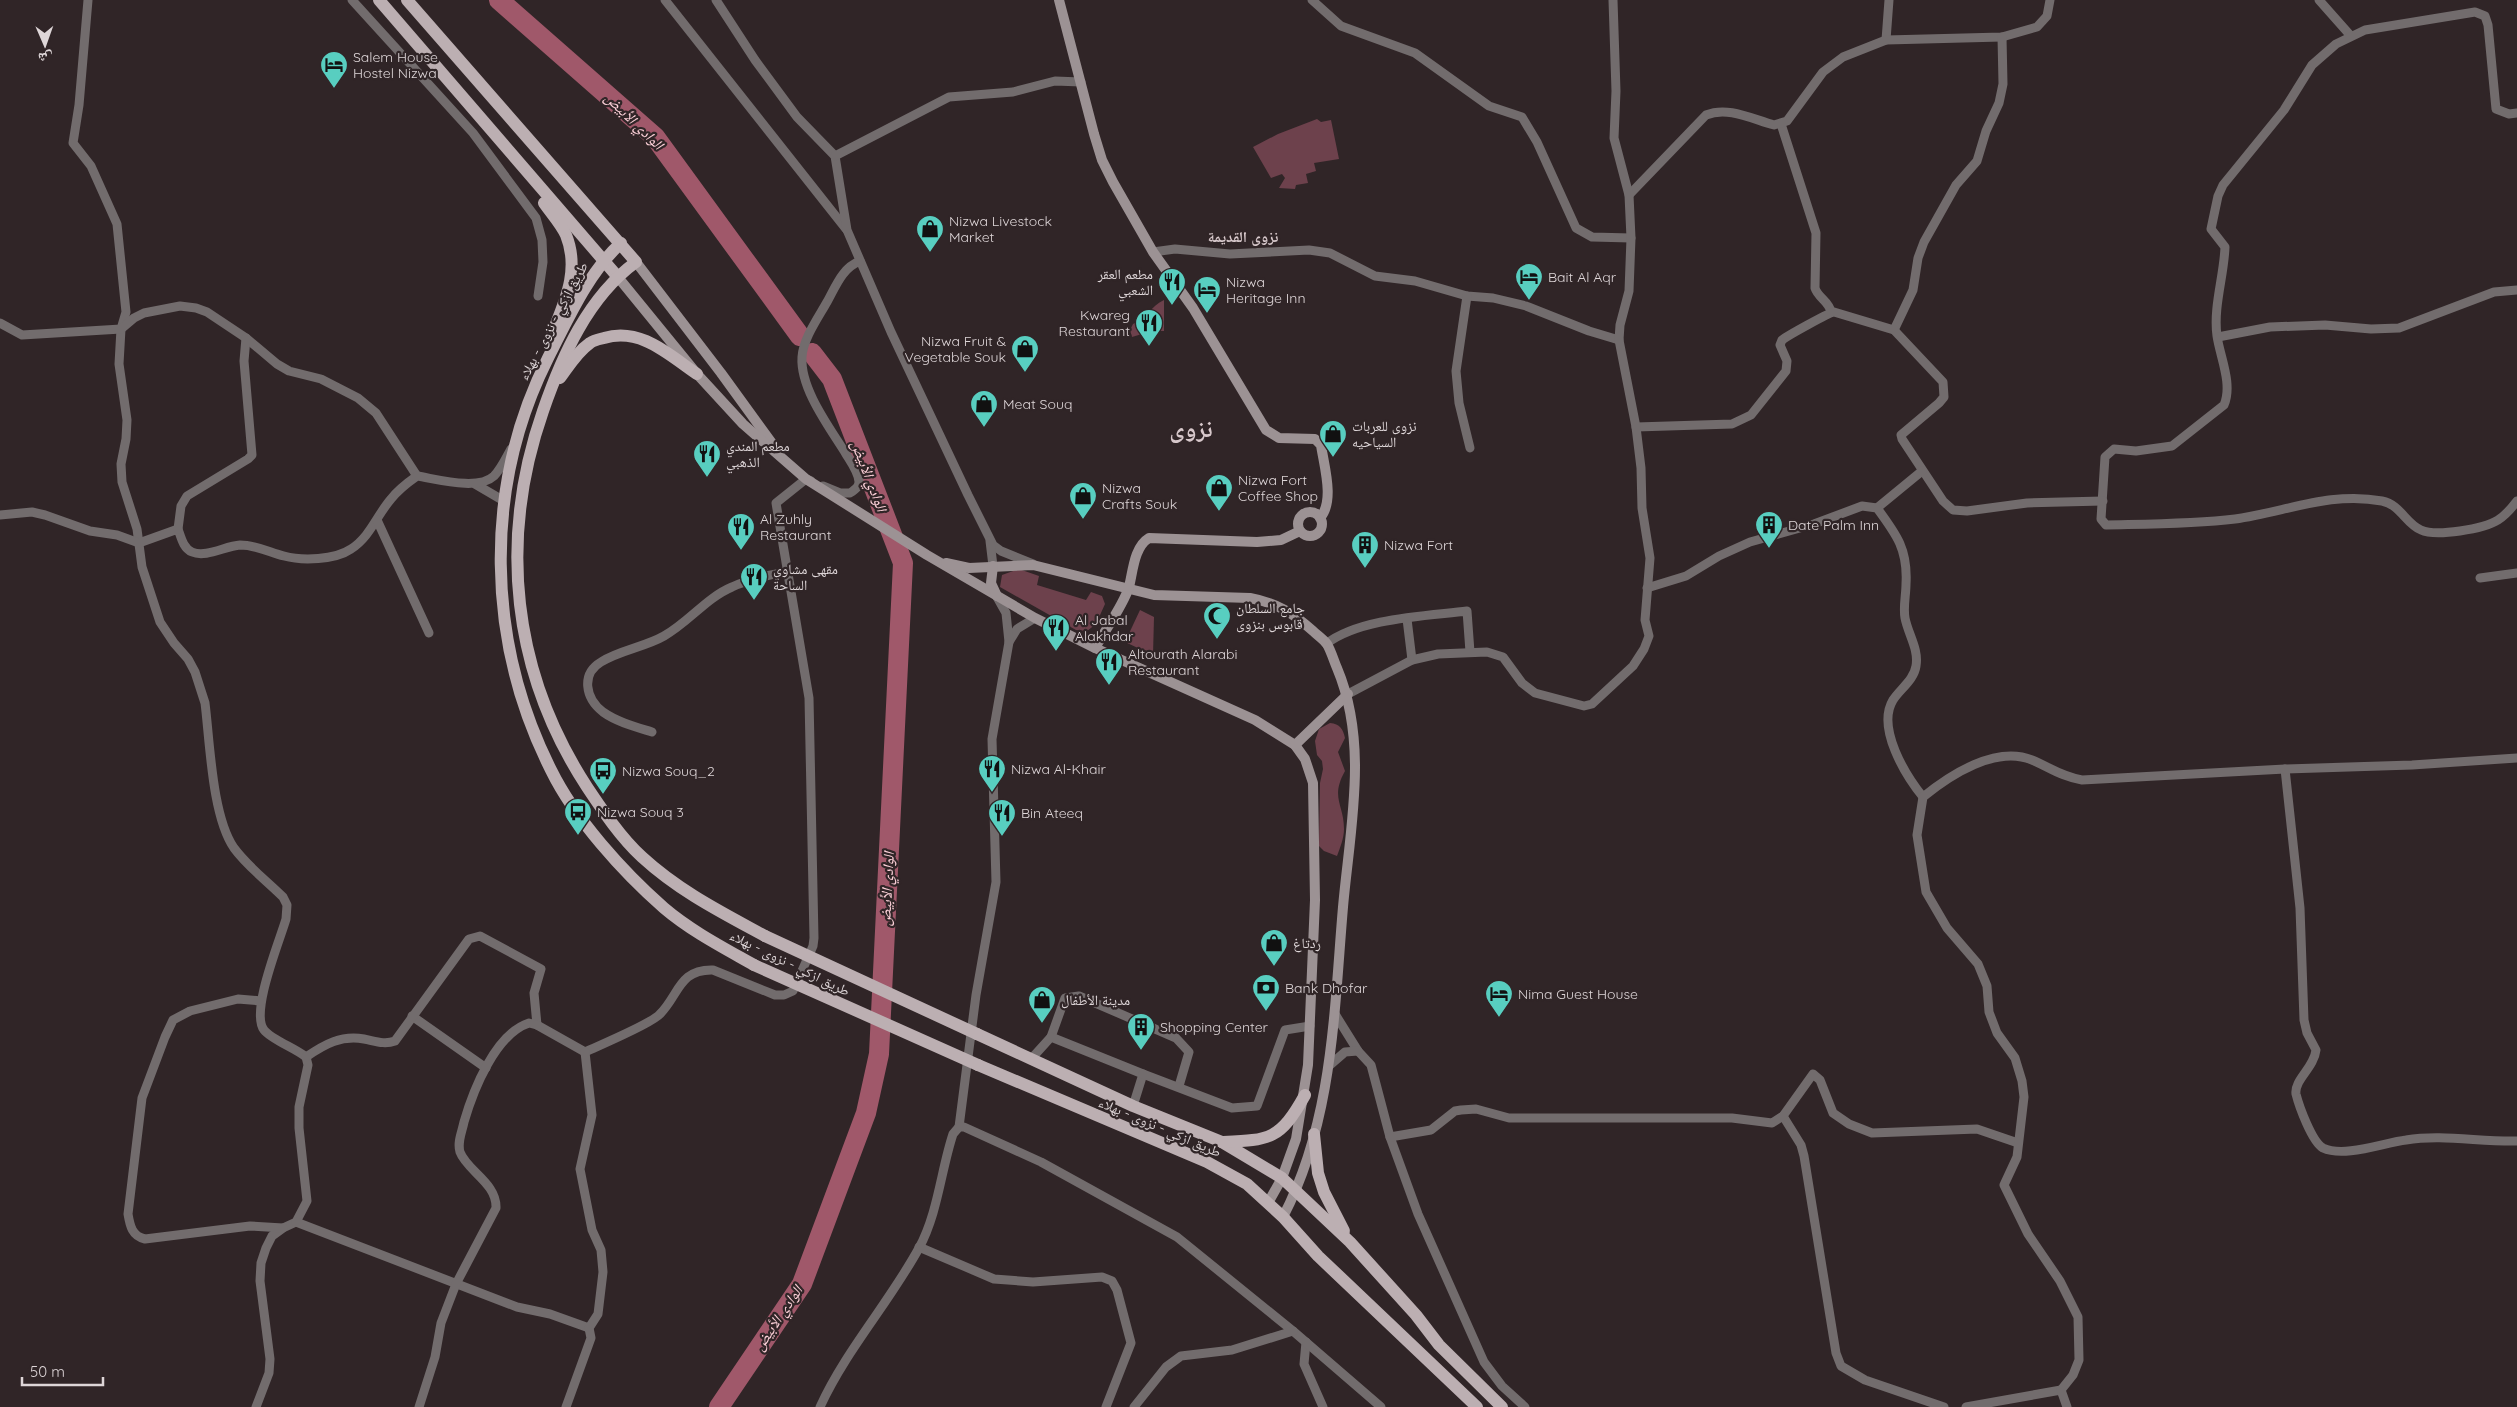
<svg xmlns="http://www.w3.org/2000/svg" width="2517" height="1407" viewBox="0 0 2517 1407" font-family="Quicksand,'Noto Naskh Arabic',sans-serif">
<rect width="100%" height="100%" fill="#302527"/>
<g fill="#6d414c">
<polygon points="1317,119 1321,122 1331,120 1339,159 1314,163 1316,171 1306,174 1308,183 1296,185 1295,189 1279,188 1285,178 1282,174 1271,178 1253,147 1278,134"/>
<path d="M1164,300V331H1152L1132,337L1130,330L1133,324C1146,319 1151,306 1164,300Z"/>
<polygon points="1019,569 1039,576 1037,585 1086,600 1091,592 1102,596 1105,604 1096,624 1087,631 1076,630 1000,587 1002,575"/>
<polygon points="1140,610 1154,617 1153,655 1125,642"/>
<path d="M1330,723C1340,724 1343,729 1345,738L1338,752L1345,771C1330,798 1344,804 1344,829C1344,838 1340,848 1337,856L1324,851L1319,846L1320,783L1323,769L1322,761L1317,755L1315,741L1319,729Z"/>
</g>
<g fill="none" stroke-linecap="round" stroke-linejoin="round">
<g stroke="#a0586a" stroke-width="20">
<polyline points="499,0 655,137 800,336"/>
<polyline points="719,1407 802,1284 866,1113 879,1054 903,563 832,379 812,353"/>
</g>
<g stroke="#726c6d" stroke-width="9">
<path d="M88,0L79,105L73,143L91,166L117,224L126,312L121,329L119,364L127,420L126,439L121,464L122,482L137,529L142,567L160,622L174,643L188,659L195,672L205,703C210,743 212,816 234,848C247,866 267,881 283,897L287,905L286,919C280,940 250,1012 264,1030C272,1040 295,1048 306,1057L308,1065L299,1107V1128L307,1201L296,1222L283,1228L272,1236L266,1248L261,1263L260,1281L270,1359L269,1373L256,1407"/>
<polyline points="352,0 473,133 536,218 542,240 543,262 538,296"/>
<polyline points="665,0 846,229"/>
<polyline points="716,0 755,60 797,117 835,156 847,230 891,332 968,495 993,545 1001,551 1033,564"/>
<polyline points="1312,0 1341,26 1415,53 1489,106 1522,117 1537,142 1576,228 1592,237 1631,238"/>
<polyline points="2319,0 2350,35"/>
<polyline points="1886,40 1889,0"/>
<path d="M2517,113L2509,114L2496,109L2488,25L2485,16L2475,12L2365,30L2336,44L2312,65L2284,110L2223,185L2218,196L2211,229L2225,247C2224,276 2213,307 2217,336C2220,357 2233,384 2224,405L2172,446L2136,451L2114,449L2105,457L2101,519L2106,525C2149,524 2193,524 2235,519C2285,512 2331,491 2382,501C2401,505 2405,523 2421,530C2436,537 2484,529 2498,520C2506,515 2511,509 2517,501"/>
<path d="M1781,124L1816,233L1815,288C1818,298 1829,301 1831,312"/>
<polyline points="835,156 949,97 1013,92 1055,81 1081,82"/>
<path d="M1629,195L1706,115C1728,106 1752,119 1774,125L1787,121L1823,72L1843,57L1886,40L2002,37L2037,27L2047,16L2050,0"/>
<polyline points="1153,252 1175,249 1230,254 1309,250 1330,253 1375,276 1415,281 1467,296 1493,298 1526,306 1589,331 1619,340"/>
<polyline points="1467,296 1456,371 1459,403 1470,448"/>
<polyline points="0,323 22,335 121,329 134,318 144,313 180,306 196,308 207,312 246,338 277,364 289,371 321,379 358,398 376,413 417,476"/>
<polyline points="1894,330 1913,290 1918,258 1924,242 1956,185 1977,161 1986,131 1999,103 2003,84 2002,37"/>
<polyline points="2218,337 2270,327 2325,325 2371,329 2399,328 2494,292 2517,290"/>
<path d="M1636,427L1732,424L1751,415L1786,371L1787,361L1780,345L1782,340C1787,336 1830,312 1834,312L1894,330L1943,382L1944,397L1939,403L1901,435L1902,439L1943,501L1953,510L1967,511L2027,503L2103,501"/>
<polyline points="475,484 504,501"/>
<path d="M823,486L840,493H850C854,490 859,488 859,482C859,473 851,462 846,454C830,428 800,389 802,357C803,339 818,318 827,302C836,286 842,268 860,261"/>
<polyline points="1877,508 1922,471"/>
<path d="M0,515L32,512L45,515L90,531L117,535L139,543L178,529C181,537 183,548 192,552C206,558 225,546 240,545C256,545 269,552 284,556C302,561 335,560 351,549C370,537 377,515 391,499C398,490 407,483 417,476C437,479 478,491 494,476C501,469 506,458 511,449"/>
<polyline points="377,520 429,633"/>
<polyline points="178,529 181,506 187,496 248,459 252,455 244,361 246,338"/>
<polyline points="990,541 993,566"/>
<polyline points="2480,578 2517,573"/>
<path d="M1647,588L1686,576L1719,556L1750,542L1814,524L1862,506L1877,508C1897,535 1908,550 1906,584C1906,595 1903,607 1905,618C1908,634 1919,649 1916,666C1914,680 1900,689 1893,700C1876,728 1906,776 1923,797"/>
<polyline points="1407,619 1412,660"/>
<polyline points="1009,642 1017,629 1035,618"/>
<path d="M1326,644C1359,618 1426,616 1467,611L1470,652"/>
<polyline points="1348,694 1412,660 1438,654 1487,652 1503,657 1522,683 1535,693 1584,706 1592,704 1633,666 1644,649 1649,636 1645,620 1650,558 1642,508 1641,468 1636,427 1619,340 1620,325 1629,291 1631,238 1629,195 1614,138 1616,91 1613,0"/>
<path d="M652,732C636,727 617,722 603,712C585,698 581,674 601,662C620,650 645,647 664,636C689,622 706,598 732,587C748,579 769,576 787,571"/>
<path d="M2285,769L2300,908L2304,1020L2307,1033L2316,1050C2314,1068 2294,1080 2296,1094C2299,1106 2312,1142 2323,1148C2344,1158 2383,1143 2406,1140C2442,1134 2480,1142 2517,1141"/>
<path d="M261,1001L238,999L190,1011L173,1020L165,1037L142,1098L128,1214C130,1226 132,1236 145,1239L250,1226L283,1228"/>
<polyline points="1335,1014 1358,1051 1371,1065 1390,1137 1418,1214 1484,1362 1502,1386 1525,1407"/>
<polyline points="412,1016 486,1068"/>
<polyline points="1051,1037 1065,998 1079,996 1176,1038 1189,1052 1179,1086"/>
<path d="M306,1057C325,1044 341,1035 364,1039C375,1041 384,1045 395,1041L469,939L480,936L541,969L534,993L537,1025"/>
<polyline points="1032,1058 1051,1037 1143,1074 1133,1106"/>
<polyline points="1330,1065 1345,1052 1358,1051"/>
<polyline points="1143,1074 1232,1108 1257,1106 1285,1030 1310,1026"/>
<polyline points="1783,1116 1801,1145 1804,1156 1836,1353 1841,1366 1865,1380 1944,1407"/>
<polyline points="959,1127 976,995 996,882 992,739 1009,642 1006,613 997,597"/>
<polyline points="1390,1137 1431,1130 1455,1111 1461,1110 1476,1109 1509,1118 1732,1118 1772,1123 1783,1116 1813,1074 1820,1080 1833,1113 1849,1124 1872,1133 1977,1129 2018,1143"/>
<polyline points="296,1222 517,1307 550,1314 589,1328"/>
<polyline points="919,1247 994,1279 1033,1282 1102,1277 1112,1281 1117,1290 1131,1343 1106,1407"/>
<polyline points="1306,1342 1304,1364 1323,1407"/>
<path d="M419,1407L435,1357L441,1323L456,1284L496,1208C497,1183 467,1171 460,1152C457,1142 462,1132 464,1122C473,1091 495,1034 529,1023L537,1025L585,1052C600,1045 651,1024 660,1014C679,995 679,969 713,970L775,995H784L793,991L813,946L814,938L809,698L776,503L806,479L811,481"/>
<polyline points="566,1407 591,1338 589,1328 598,1314 603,1272 601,1250 592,1230 580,1169 592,1115 585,1052"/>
<path d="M820,1407C846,1350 889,1303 919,1248C938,1213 941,1170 953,1134L959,1127H964L1041,1162L1177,1237L1293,1331L1381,1407"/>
<polyline points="1134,1407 1166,1367 1181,1356 1232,1350 1293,1331"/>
<polyline points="1966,1407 2061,1390"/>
<path d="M2067,1407L2061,1390L2073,1375L2079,1360L2078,1317L2060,1281L2028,1234L2004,1185L2017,1157L2024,1097L2022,1081L2015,1058L1997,1033L1989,1012L1987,986L1978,964L1947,928L1926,892L1917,835L1923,797C1950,775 1996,745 2032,760C2049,767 2062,777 2082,780L2285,769L2412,765L2517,758"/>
</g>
<g stroke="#9c9294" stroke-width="10">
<path d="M1059,0L1094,134L1102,160L1113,182L1153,252L1193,308L1266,430L1279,438L1315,439L1321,445C1324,466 1335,501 1320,518"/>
<polyline points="636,262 721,373 774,446"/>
<polyline points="617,276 697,374 743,424 806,479 927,555 1035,618 1095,648 1255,720 1295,745 1305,759 1313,783 1315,900 1308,1065 1296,1139 1282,1178 1268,1203"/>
<circle cx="1310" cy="524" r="12"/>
<path d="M946,563L969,568L1033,565L1154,595L1250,598C1277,603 1293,613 1313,631C1317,635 1323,639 1327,644C1331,651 1334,661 1337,668C1369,744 1350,828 1343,907C1334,1012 1333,1121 1283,1217"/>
<polyline points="993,566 991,583 997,596"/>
<path d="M1095,648C1105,630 1123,606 1129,587C1133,571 1134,547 1149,538L1257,542L1281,540L1300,531"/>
<polyline points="1295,745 1348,694"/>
</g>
<g stroke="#bcafb2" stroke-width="12">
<polyline points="379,0 617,276"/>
<path d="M407,0L636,262C588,297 562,356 543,411C498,540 512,672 587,787C603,811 621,838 642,857C679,891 721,912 765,936"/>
<path d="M544,203C551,213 561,224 566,235C581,272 563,305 550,339"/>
<path d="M621,243C588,273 568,319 548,358C483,487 486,641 551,770C575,819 623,872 664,908C691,931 724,948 754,965"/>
<path d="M560,378C569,366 577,352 590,343C594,340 600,339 604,338C641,327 669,355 697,374"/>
<polyline points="977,1034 1133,1106 1222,1142 1282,1178 1350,1242 1416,1315 1439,1345 1502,1407"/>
<polyline points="978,1065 1207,1162 1247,1184 1283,1217 1318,1256 1477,1407"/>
<polyline points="1314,1134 1318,1173 1324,1192 1344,1231"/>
<path d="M1222,1142C1270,1140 1280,1140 1305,1095"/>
</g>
<g stroke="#bcafb2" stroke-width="12">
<polyline points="765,936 977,1034"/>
<polyline points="754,965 978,1065"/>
</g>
</g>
<defs>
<symbol id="hotel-pin" viewBox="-11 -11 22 30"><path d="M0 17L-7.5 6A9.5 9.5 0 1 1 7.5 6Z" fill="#58cec0" stroke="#302527"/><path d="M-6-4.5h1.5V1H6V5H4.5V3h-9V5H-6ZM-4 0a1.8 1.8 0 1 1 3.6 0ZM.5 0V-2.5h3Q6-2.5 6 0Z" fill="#111"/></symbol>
<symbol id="shop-pin" viewBox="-11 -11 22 30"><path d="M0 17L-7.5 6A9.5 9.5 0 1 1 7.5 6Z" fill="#58cec0" stroke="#302527"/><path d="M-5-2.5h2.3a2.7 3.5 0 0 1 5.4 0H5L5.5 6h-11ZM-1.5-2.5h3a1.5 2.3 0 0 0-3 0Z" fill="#111"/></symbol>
<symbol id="restaurant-pin" viewBox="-11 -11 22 30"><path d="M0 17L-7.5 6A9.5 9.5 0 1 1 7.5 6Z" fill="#58cec0" stroke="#302527"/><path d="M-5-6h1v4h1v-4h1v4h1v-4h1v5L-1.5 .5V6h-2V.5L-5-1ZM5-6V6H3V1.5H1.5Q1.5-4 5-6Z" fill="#111"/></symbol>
<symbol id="building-pin" viewBox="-11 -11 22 30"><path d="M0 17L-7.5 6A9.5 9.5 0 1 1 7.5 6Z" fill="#58cec0" stroke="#302527"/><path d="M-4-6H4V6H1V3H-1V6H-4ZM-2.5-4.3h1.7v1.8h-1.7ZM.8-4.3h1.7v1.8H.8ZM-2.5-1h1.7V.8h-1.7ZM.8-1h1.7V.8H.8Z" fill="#111"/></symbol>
<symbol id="mosque-pin" viewBox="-11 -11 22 30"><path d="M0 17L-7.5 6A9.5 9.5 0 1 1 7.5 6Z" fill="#58cec0" stroke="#302527"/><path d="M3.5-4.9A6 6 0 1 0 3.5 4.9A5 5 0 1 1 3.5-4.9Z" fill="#111"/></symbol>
<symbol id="bus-pin" viewBox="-11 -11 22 30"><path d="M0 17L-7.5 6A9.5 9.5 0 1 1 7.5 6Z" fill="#58cec0" stroke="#302527"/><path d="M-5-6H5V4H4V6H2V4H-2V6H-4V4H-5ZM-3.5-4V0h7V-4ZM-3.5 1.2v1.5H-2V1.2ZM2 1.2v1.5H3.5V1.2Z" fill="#111"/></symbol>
<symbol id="bank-pin" viewBox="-11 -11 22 30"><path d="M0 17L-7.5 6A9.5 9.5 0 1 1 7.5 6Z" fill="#58cec0" stroke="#302527"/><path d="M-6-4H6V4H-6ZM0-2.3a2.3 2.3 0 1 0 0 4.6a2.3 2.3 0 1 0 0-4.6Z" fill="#111"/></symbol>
</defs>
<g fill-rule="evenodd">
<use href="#hotel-pin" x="318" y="49" width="32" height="43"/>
<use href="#shop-pin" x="914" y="213" width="32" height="43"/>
<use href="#hotel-pin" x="1513" y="261" width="32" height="43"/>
<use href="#restaurant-pin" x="1156" y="266" width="32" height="43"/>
<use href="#hotel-pin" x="1191" y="274" width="32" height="43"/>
<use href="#restaurant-pin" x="1133" y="307" width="32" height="43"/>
<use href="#shop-pin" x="1009" y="333" width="32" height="43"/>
<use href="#shop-pin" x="968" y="388" width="32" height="43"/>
<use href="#shop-pin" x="1317" y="418" width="32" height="43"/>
<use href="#restaurant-pin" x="691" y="438" width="32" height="43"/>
<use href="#shop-pin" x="1203" y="472" width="32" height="43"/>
<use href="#shop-pin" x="1067" y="480" width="32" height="43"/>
<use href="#building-pin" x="1753" y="509" width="32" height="43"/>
<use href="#restaurant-pin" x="725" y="511" width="32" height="43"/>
<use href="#building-pin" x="1349" y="529" width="32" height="43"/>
<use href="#restaurant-pin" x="738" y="561" width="32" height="43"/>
<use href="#mosque-pin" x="1201" y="600" width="32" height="43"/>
<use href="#restaurant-pin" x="1040" y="612" width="32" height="43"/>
<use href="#restaurant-pin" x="1093" y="646" width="32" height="43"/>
<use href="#restaurant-pin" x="976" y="753" width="32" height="43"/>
<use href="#bus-pin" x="587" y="755" width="32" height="43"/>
<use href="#bus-pin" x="562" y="796" width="32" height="43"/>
<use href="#restaurant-pin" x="986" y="797" width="32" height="43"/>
<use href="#shop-pin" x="1258" y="927" width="32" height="43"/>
<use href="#bank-pin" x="1250" y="972" width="32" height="43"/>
<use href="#hotel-pin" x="1483" y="978" width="32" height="43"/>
<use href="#shop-pin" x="1026" y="984" width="32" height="43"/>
<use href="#building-pin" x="1125" y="1011" width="32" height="43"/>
</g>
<g text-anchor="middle" stroke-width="4.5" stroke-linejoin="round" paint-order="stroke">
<g font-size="14" fill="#ded6d8" stroke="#302527" text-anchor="start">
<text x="353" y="62">Salem House<tspan x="353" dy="16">Hostel Nizwa</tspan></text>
<text x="949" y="226">Nizwa Livestock<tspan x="949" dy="16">Market</tspan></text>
<text x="1153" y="279" text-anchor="end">مطعم العقر<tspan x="1153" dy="16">الشعبي</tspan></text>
<text x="1548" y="282">Bait Al Aqr</text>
<text x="1226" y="287">Nizwa<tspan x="1226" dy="16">Heritage Inn</tspan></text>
<text x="1130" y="320" text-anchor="end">Kwareg<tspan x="1130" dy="16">Restaurant</tspan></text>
<text x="1006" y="346" text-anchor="end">Nizwa Fruit &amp;<tspan x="1006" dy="16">Vegetable Souk</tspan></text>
<text x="1003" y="409">Meat Souq</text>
<text x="1352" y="431">نزوى للعربات<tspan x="1352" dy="16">السياحيه</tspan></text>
<text x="726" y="451">مطعم المندي<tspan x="726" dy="16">الذهبي</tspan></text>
<text x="1238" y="485">Nizwa Fort<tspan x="1238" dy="16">Coffee Shop</tspan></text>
<text x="1102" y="493">Nizwa<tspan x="1102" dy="16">Crafts Souk</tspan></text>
<text x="760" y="524">Al Zuhly<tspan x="760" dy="16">Restaurant</tspan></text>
<text x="1788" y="530">Date Palm Inn</text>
<text x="1384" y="550">Nizwa Fort</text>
<text x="773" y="574">مقهى مشاوي<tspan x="773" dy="16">الساحة</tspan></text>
<text x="1236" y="613">جامع السلطان<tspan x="1236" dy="16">قابوس بنزوى</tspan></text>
<text x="1075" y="625">Al Jabal<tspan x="1075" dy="16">Alakhdar</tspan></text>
<text x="1128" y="659">Altourath Alarabi<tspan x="1128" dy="16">Restaurant</tspan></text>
<text x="1011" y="774">Nizwa Al-Khair</text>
<text x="622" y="776">Nizwa Souq_2</text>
<text x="597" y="817">Nizwa Souq 3</text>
<text x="1021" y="818">Bin Ateeq</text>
<text x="1293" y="948">ردتاغ</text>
<text x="1285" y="993">Bank Dhofar</text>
<text x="1518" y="999">Nima Guest House</text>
<text x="1061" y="1005">مدينة الأطفال</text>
<text x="1160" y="1032">Shopping Center</text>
</g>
<g font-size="14" fill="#ded6d8" stroke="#302527">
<text transform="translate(553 321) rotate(-62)" y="5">طريق ازكي - نزوى - بهلاء</text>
<text transform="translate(790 963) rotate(26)" y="5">طريق ازكي - نزوى - بهلاء</text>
<text transform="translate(1160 1127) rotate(23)" y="5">طريق ازكي - نزوى - بهلاء</text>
</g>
<g font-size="15" font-style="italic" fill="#fdd1d9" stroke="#302527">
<text transform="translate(634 121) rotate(44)" y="5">الوادي الأبيض</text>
<text transform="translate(869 476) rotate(69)" y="5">الوادي الأبيض</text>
<text transform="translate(887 889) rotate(-87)" y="5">الوادي الأبيض</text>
<text transform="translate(778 1318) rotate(-56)" y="5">الوادي الأبيض</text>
</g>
<g font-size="15" font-weight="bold" fill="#d7c8cb" stroke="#302527">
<text x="1243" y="242">نزوى القديمة</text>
</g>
<g font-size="24" font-weight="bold" fill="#d7c8cb" stroke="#302527">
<text x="1191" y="437">نزوى</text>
</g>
</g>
<g transform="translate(45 45) rotate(178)" stroke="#302527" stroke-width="4" paint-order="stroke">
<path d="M0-4L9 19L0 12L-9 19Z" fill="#ded6d8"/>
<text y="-8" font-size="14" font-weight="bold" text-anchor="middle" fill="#ded6d8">ش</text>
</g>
<path d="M22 1377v8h81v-8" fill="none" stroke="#ded6d8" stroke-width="2.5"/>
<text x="30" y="1377" font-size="15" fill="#ded6d8" stroke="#302527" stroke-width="4" paint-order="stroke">50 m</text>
</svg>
